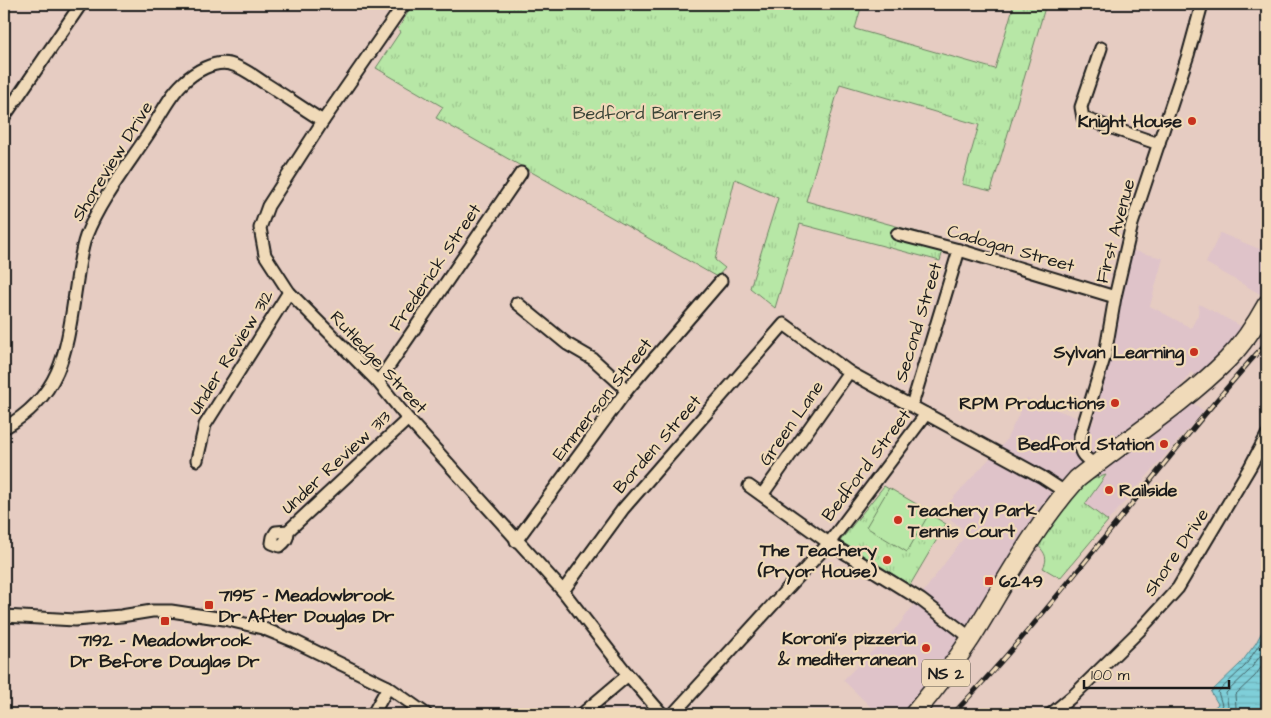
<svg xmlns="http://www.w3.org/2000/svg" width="1271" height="718" viewBox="0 0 1271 718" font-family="'Architects Daughter',sans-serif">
<defs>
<pattern id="park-tufts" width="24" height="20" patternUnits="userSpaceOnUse" patternTransform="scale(1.25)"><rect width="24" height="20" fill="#b7e7a6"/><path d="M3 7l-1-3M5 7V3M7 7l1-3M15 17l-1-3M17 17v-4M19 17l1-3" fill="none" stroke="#9dc68e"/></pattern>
<pattern id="water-rules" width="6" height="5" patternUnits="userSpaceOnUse" patternTransform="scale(1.25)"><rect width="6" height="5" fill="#7fcfd9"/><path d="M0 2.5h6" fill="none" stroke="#6db1ba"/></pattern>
</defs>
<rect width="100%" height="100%" fill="#e6ccc2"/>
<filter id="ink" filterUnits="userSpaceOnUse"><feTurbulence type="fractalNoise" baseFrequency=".02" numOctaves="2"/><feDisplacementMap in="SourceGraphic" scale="10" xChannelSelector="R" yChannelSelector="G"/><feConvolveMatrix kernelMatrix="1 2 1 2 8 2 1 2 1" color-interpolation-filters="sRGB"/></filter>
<g filter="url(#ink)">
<g fill="#dfc3c9">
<polygon points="1220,233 1267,252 1267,298 1206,263"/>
<polygon points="1130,250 1163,258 1150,306 1191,328 1198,315 1199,304 1254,333 1207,385 1191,372 1175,394 1079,470 909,714 878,714 843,680 898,626 968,532 940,512 1005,442 1027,398 1093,424 1101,382"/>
<polygon points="1189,400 1204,411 1108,521 1084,504 1106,476 1080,483"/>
</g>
<g fill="url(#park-tufts)" stroke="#6a8261">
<polygon points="413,4 862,4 855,29 995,69 1014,4 1046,4 991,191 962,184 979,125 840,84 806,201 946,240 940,261 800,224 775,308 750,288 778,198 735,179 715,260 725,268 717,277 436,118 443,107 376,68 400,32 398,29"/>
<path d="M1106,475L1085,504L1108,521L1060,578L1043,568C1050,556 1042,550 1034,541L1080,483Z"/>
<polygon points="884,486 946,524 910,585 840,541"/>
</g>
<polygon fill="#b7e7a6" stroke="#6a8261" points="889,488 930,512 907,552 866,527"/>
<polygon fill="url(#water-rules)" stroke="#57878d" points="1267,622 1267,714 1207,714 1218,704 1211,692 1241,663 1256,643"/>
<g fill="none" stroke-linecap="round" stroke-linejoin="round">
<g stroke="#446468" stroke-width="1">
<polyline points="1215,714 1222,705 1218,692 1245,666 1267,633"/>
<polyline points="1224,714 1228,706 1226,693 1250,670 1267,646"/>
<polyline points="1233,714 1236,707 1235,695 1255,676 1267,659"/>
</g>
<defs>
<g id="minor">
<polyline points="404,4 323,121 268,206 260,228 265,255 289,292 378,382 408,419 563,591 628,675 662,714"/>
<polyline points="1101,48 1081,107 1083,118 1159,144"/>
<polyline points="4,117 81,4"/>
<polyline points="897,234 959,250 1115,297"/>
<polyline points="517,303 567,344 593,359 627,390"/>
<polyline points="378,382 521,173"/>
<polyline points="912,405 959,250"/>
<path d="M4,428C66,393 67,344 77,280C79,265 81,250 86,236C100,200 128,165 149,133C160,116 169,96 183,83C194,72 214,60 230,64C243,67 255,77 266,84C285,96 304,109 323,121"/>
<polyline points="197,460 205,425 289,292"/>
<path d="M1095,465C1081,455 1079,453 1080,436L1105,355L1115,297L1132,224L1188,55L1202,4"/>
<polyline points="749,486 829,543 921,600 971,638"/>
<polyline points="762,495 849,372"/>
<path d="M288,531L276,532L273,537L272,543L280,546C285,542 288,539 288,531L408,419"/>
<polyline points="516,541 627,390 721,281"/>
<polyline points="563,591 623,509 784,324 849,372 1042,477 1065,492"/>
<polyline points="4,616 75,620 121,616 152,611 171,611 224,619 262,628 294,641 388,687 426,714"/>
<polyline points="373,714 388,687"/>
<polyline points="582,714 628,675"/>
<polyline points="673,714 829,543 926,414"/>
<polyline points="1051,714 1074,695 1139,631 1178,588 1250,467 1267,435"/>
</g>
<path id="primary" d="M914,714C934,690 954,664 971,638C1005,583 1034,527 1077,479C1127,439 1182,405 1227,360C1243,344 1256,324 1267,304"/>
</defs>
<use href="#minor" stroke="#1c1c1c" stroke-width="15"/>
<use href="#primary" stroke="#1c1c1c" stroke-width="21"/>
<use href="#minor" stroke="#f0dab9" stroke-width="11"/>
<use href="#primary" stroke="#f0dab9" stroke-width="18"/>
<defs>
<path id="rail" d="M953,714C1065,597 1158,463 1267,342"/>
</defs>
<use href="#rail" stroke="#1c1c1c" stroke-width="5"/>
<use href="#rail" stroke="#f0dab9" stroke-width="3" stroke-dasharray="9" stroke-linecap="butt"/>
</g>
</g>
<g fill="#c8321e" stroke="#f0dab9" stroke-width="2">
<circle cx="1192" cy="121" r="5"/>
<circle cx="1194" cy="352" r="5"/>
<circle cx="1115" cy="403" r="5"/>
<circle cx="1164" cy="444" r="5"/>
<circle cx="1109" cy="490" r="5"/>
<circle cx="898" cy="520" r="5"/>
<circle cx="887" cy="560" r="5"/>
<rect x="984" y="576" width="10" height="10" rx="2.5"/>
<rect x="204" y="600" width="10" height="10" rx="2.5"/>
<rect x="160" y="616" width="10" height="10" rx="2.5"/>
<circle cx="926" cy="648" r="5"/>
</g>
<g text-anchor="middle" stroke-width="4.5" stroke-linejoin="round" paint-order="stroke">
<rect fill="#f0dab9" stroke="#5c554b" stroke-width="1" x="922" y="659.5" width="48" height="27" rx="4"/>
<g font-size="16" font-weight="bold" fill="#1c1c1c">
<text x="946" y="679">NS 2</text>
</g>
<g font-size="18" fill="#3b4538" stroke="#f0dab9">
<text x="647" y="119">Bedford Barrens</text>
</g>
<g font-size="18" font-weight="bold" fill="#1c1c1c" stroke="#f0dab9" text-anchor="end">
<text x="1182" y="127">Knight House</text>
<text x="1184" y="358">Sylvan Learning</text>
<text x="1105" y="409">RPM Productions</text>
<text x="1154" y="450">Bedford Station</text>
<text x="1119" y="496" text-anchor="start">Railside</text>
<text x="908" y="516" text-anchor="start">Teachery Park<tspan x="908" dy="21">Tennis Court</tspan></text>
<text x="877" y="556">The Teachery<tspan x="877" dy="21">(Pryor House)</tspan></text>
<text x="999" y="587" text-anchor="start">6249</text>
<text x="219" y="601" text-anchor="start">7195 - Meadowbrook<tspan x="219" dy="21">Dr After Douglas Dr</tspan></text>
<text x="916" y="644">Koroni's pizzeria<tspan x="916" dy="21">&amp; mediterranean</tspan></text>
<text x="165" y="646" text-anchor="middle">7192 - Meadowbrook<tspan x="165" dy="21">Dr Before Douglas Dr</tspan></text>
</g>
<g font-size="18" fill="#1c1c1c" stroke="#f0dab9">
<text transform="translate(112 161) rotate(-58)" y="6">Shoreview Drive</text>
<text transform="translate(1115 231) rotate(-75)" y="6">First Avenue</text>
<text transform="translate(1011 248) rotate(16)" y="6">Cadogan Street</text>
<text transform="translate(435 267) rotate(-56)" y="6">Frederick Street</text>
<text transform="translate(918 322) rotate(-73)" y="6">Second Street</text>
<text transform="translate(231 352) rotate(-58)" y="6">Under Review 312</text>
<text transform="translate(379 362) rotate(47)" y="6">Rutledge Street</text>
<text transform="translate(602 399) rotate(-52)" y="6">Emmerson Street</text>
<text transform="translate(791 423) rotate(-55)" y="6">Green Lane</text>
<text transform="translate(657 444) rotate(-49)" y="6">Borden Street</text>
<text transform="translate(336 462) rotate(-43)" y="6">Under Review 313</text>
<text transform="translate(866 465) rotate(-53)" y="6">Bedford Street</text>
<text transform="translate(1176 552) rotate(-56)" y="6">Shore Drive</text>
</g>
</g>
<rect width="1271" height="718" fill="none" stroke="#f0dab9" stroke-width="20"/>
<rect x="10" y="10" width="1251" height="698" fill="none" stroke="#1c1c1c" stroke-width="2" filter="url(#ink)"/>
<path d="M1084 680v8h145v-8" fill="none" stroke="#1c1c1c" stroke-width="2.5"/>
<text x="1091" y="680" font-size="15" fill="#1c1c1c" stroke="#f0dab9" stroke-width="4" paint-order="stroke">100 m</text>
</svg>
